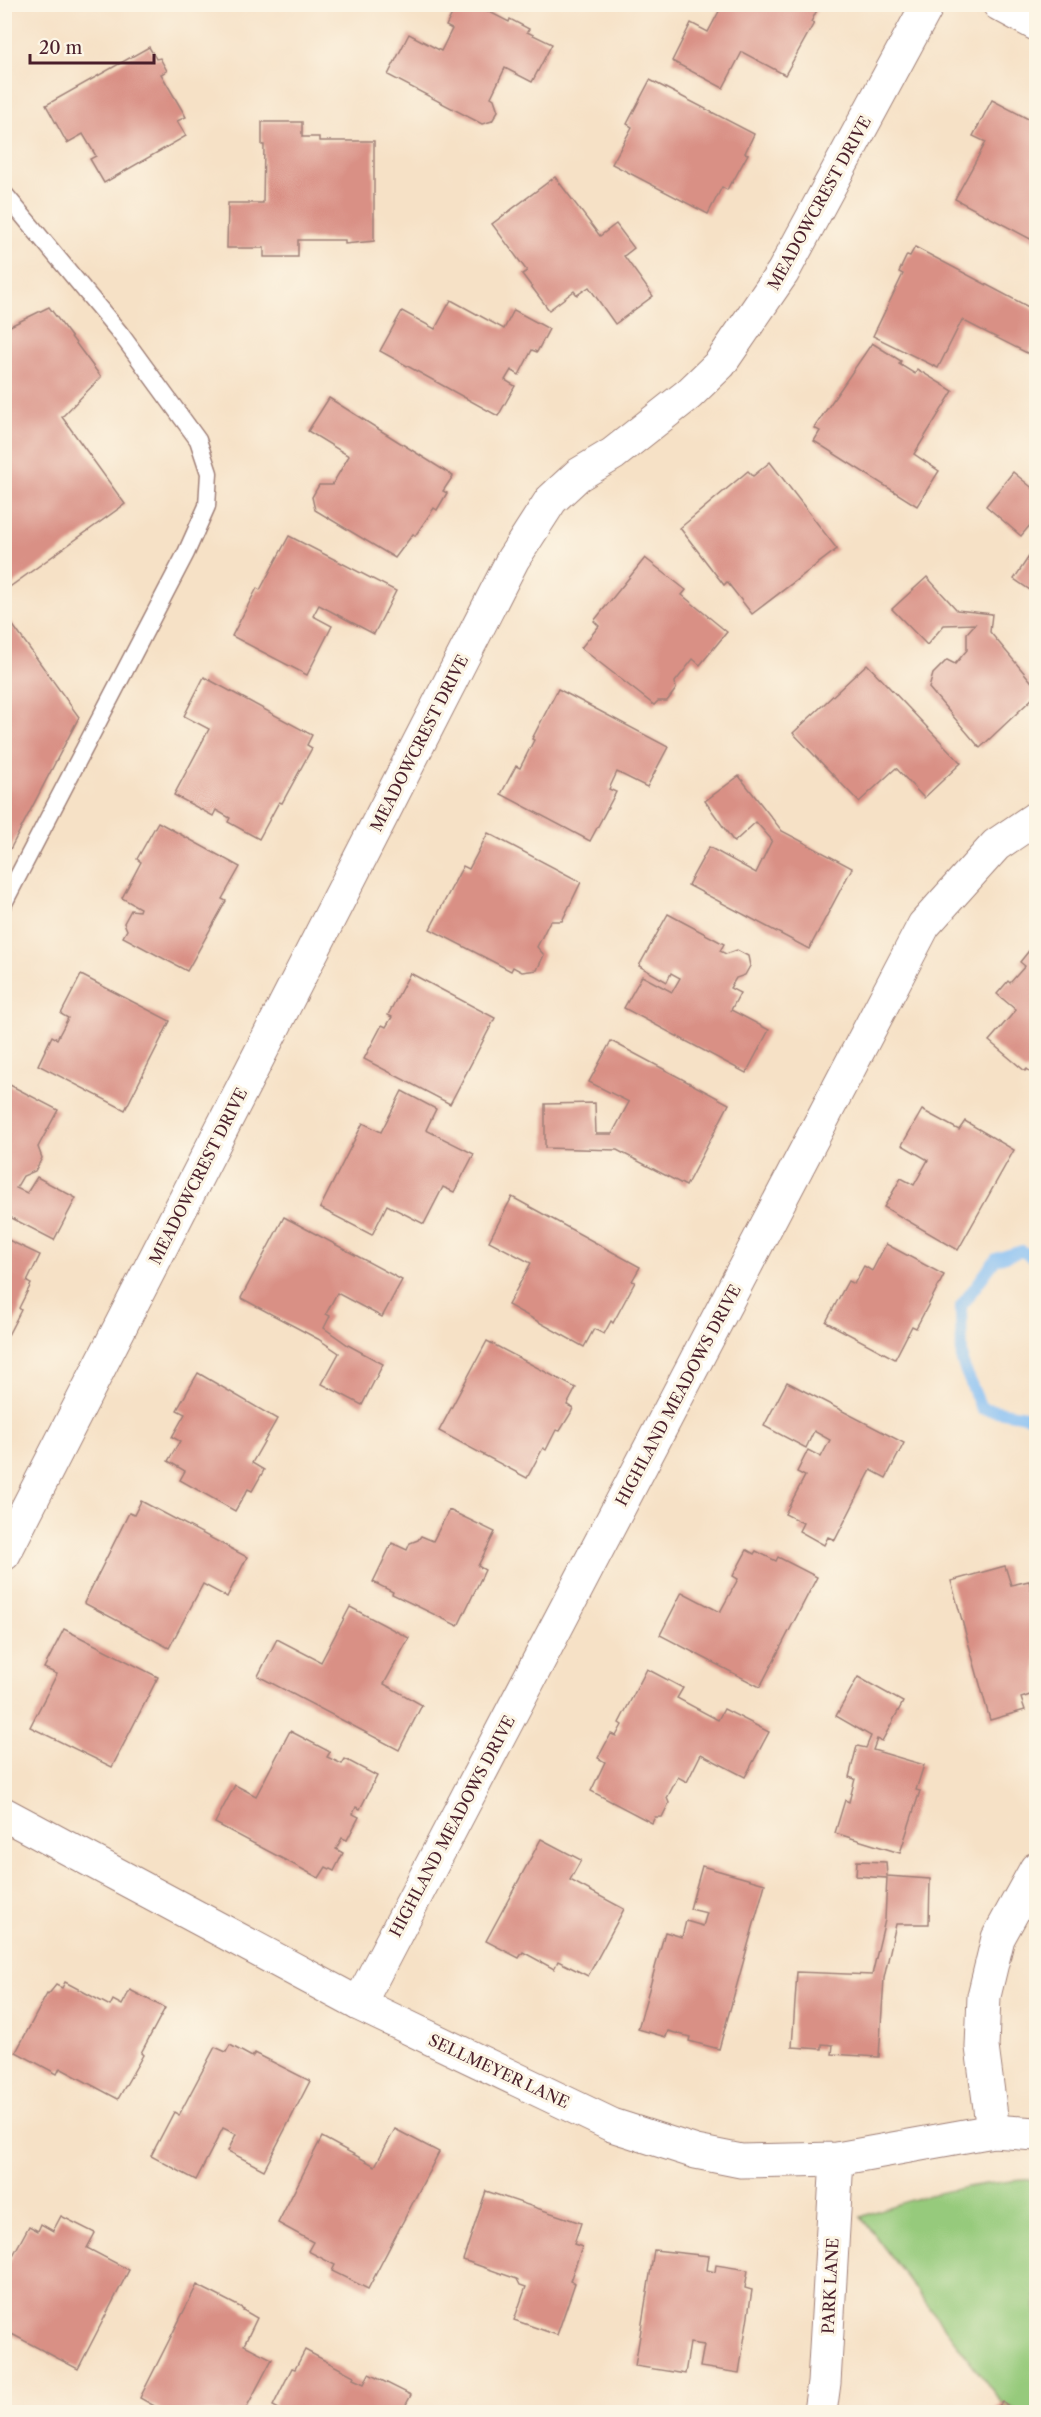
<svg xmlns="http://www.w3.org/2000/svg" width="1041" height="2417" viewBox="0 0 1041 2417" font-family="'Libre Caslon Text',serif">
<rect width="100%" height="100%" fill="#fcf5e5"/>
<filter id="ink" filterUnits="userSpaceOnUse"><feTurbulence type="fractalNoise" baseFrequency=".0167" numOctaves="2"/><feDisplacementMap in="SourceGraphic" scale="12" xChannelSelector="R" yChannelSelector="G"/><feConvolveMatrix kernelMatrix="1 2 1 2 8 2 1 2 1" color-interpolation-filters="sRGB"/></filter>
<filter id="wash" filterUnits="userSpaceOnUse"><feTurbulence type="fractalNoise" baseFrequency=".008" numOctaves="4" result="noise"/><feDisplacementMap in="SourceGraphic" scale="24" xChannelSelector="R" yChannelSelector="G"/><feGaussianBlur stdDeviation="1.35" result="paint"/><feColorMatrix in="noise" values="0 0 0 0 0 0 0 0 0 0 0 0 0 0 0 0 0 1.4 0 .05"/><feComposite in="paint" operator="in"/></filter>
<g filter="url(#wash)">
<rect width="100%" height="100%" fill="#f6e1c6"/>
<path fill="#96ca7b" stroke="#707453" stroke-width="1.5" d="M1036,2179V2412H1019L1001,2402L861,2217C920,2194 974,2183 1036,2179Z"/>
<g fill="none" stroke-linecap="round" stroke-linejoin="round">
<polyline stroke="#82bdf4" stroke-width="12" points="1036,1260 1022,1251 996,1259 961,1306 962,1362 981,1408 1036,1418"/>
</g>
<g id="blocks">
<g fill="#d99085">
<polygon points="457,4 474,4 509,22 510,19 529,29 527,32 552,44 532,82 505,68 491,97 494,99 498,111 492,121 482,124 388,75 409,34 441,51 452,29 446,26"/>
<polygon points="723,4 820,4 811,22 814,23 785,75 742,52 723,88 672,61 691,23 708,32"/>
<polygon points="149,47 156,59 160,58 167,71 161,74 186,117 177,121 186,136 104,183 90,159 96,156 83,134 67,143 46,105"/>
<polygon points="650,80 754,134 745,153 748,154 732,183 731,182 727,190 722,187 708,214 612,164 632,127 627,124"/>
<polygon points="992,100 1036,123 1036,236 1034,241 955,199 986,142 973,136"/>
<polygon points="262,122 302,122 302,137 319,137 319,141 374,141 374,241 345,244 345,240 298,240 298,257 264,257 264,248 227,248 228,203 263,203 264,145 262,145"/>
<polygon points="555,177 600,236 616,224 634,248 624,256 653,296 615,324 589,287 577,295 574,291 549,310 522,274 527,271 492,224"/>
<polygon points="915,247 1036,311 1036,339 1029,354 962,320 938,368 873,336 903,274 899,272 907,255 910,256"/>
<polygon points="451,300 504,329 514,310 549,329 537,352 532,350 519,375 511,370 505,380 515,386 498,416 380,351 402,311 435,329"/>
<polygon points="49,307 101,377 62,417 125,504 4,591 4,329"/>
<polygon points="872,343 901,361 899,364 915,374 917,369 953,391 914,454 939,471 917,506 814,441 820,431 814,428"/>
<polygon points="329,398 453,476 443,491 447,493 437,510 434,508 415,536 413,534 395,558 315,510 312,497 319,485 332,485 349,456 308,431"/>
<polygon points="770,462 837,549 752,614 727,582 724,585 680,528 748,471 753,476"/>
<polygon points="1013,472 1036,491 1036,518 1021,536 986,506"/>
<polygon points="289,536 396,591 374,634 319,605 313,616 332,626 307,675 232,636 257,588 260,590"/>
<polygon points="1036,546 1036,594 1014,579"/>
<polygon points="645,558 686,590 682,595 727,632 700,665 693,659 675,682 676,689 667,701 658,701 654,705 581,648 599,626 594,621"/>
<polygon points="927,577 957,610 992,614 990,632 1036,687 1036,695 980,748 929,688 933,674 947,660 955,664 967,650 967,633 975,624 944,625 927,645 892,609"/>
<polygon points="4,613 79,717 4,861"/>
<polygon points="867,664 961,763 924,798 896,768 859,802 793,733"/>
<polygon points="204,677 312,735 307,745 312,748 282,803 279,802 259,839 228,822 230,818 216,810 213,816 174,795 209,729 184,716"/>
<polygon points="558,689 668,747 647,787 617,772 609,789 616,792 590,841 501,794 516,766 520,768 534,740 532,739"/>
<polygon points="739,776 782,831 852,868 809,949 688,885 709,847 756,873 772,840 756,822 734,842 705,801"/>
<polygon points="158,822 240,867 222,899 226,901 187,971 123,937 127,930 124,923 131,910 139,911 140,908 122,898 141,862 137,859"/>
<polygon points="488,833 581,882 562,921 550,921 537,947 544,955 537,970 522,972 513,967 511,971 430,929 463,866 469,869"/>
<polygon points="668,914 724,944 720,951 726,954 737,950 748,956 750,966 745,975 736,978 730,988 740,993 731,1010 769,1030 746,1073 624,1008 642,976 672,992 680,978 671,973 667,982 639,966"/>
<polygon points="1036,942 1036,1077 1027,1069 1025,1071 989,1041 1016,1010 997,994 1008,981 1010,983 1025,966 1020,962"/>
<polygon points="410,973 495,1018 450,1104 364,1059 382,1025 386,1027 392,1017 388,1015"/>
<polygon points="81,975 170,1021 125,1110 38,1065 52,1036 57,1039 68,1018 61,1014"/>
<polygon points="611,1041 729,1104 686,1186 617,1150 545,1148 545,1104 595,1103 596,1134 612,1134 629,1102 589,1082"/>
<polygon points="8,1084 58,1110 38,1147 42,1158 35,1171 23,1176 16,1188 27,1193 37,1177 76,1198 54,1240 4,1214 4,1090"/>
<polygon points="402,1091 436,1109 426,1130 474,1154 454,1192 443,1187 424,1224 387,1205 372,1235 320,1208 363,1123 381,1132"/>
<polygon points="922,1110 959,1130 965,1121 1014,1150 958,1250 884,1207 901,1178 914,1185 928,1160 902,1145"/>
<polygon points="512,1197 640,1267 632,1281 635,1282 613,1323 611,1321 604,1334 594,1329 584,1347 508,1305 531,1263 489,1241"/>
<polygon points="284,1217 402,1280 382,1317 337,1293 326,1314 330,1316 324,1328 348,1345 383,1364 362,1405 322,1384 339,1353 318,1339 241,1298"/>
<polygon points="4,1238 40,1255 27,1282 31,1284 19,1308 21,1310 4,1343"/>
<polygon points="886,1244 944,1275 916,1328 912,1326 895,1359 826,1322 848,1281 854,1284 864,1266 872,1271"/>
<polygon points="487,1341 576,1388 567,1405 573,1408 571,1413 560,1431 556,1430 546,1450 543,1448 527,1478 439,1431"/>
<polygon points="198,1373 277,1419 252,1463 264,1470 252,1491 248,1489 235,1511 180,1480 185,1471 168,1461 180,1441 172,1437 185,1414 177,1410"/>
<polygon points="787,1382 904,1443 886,1478 871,1470 835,1540 828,1537 824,1545 799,1531 803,1523 785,1514 805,1476 797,1472 808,1450 821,1457 830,1440 814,1431 806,1448 764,1426"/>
<polygon points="141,1501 247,1557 227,1597 203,1584 169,1648 84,1603 129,1513 134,1515"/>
<polygon points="449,1510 495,1532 478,1566 485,1570 458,1626 392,1594 393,1592 373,1582 392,1543 407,1550 410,1543 418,1540 421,1536 433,1541"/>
<polygon points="747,1550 754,1554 756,1551 776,1561 778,1557 817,1577 760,1687 660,1635 682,1592 720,1612 738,1579 733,1576"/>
<polygon points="1005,1566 1011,1585 1029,1581 1035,1603 1036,1603 1036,1704 1033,1694 1021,1698 1025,1710 990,1720 951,1581"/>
<polygon points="350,1607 409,1638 384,1684 422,1705 399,1750 258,1676 277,1639 321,1662"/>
<polygon points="64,1629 158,1677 112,1767 30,1727 57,1674 44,1668"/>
<polygon points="647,1669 683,1688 677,1698 718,1720 724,1709 769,1732 745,1777 701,1754 687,1782 678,1777 667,1798 669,1803 662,1817 655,1817 652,1823 591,1791 605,1762 598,1758 611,1734 616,1736 622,1725 619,1723"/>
<polygon points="858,1677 903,1702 882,1741 877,1739 873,1750 924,1765 916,1790 920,1791 900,1853 835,1833 845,1800 849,1802 855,1779 849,1777 857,1746 866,1748 871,1736 836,1716"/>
<polygon points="290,1731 330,1752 327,1757 342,1764 345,1759 377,1776 360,1809 356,1807 353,1814 359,1817 347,1840 342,1838 336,1849 343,1853 334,1871 326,1867 319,1878 215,1823 235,1785 256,1796"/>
<polygon points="541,1839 581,1860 570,1880 624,1909 588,1976 558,1961 554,1969 523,1952 519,1958 486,1941"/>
<polygon points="857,1861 886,1862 887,1876 930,1879 929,1924 896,1924 884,1978 879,2057 832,2054 833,2045 822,2044 822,2049 792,2047 797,1972 872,1975 885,1920 887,1878 856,1876"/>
<polygon points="702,1866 765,1884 719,2049 689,2041 690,2037 668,2031 666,2037 638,2029 665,1932 682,1937 686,1921 703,1926 707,1913 690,1909"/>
<polygon points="65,1982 110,2006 113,2000 122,2005 130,1990 165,2008 141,2053 143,2055 118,2099 60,2068 57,2074 16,2052 47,1994 48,1995 56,1985 62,1988"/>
<polygon points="230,2045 252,2057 255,2053 310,2081 264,2170 228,2151 236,2134 223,2128 196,2180 151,2156 174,2112 179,2115 215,2047 226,2052"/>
<polygon points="395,2129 439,2152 368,2289 332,2271 335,2265 308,2251 313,2242 278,2223 322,2137 375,2166"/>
<polygon points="486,2191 581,2223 574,2244 582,2247 570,2281 575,2283 557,2335 514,2320 526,2287 520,2285 517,2279 463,2260"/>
<polygon points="61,2216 95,2233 87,2248 129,2270 78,2369 4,2330 4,2272 29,2226 38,2231 41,2224 53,2231"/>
<polygon points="654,2250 709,2256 707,2270 715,2272 716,2265 748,2270 745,2288 752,2290 739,2373 700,2367 704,2345 690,2343 685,2374 635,2366"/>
<polygon points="197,2285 244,2309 243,2310 257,2318 244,2345 272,2359 244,2412 165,2412 140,2398"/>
<polygon points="305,2350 354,2376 353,2379 364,2384 369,2374 411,2395 402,2412 277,2412 279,2409 273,2406 292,2368 295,2369"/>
<polygon points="1003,2402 1013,2412 992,2412"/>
</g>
</g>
</g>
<g filter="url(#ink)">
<use href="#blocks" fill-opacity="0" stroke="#a08078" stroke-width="1.5"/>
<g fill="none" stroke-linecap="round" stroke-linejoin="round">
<defs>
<polyline id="service" points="4,193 120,333 198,440 209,473 207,506 186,553 4,903"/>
<g id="minor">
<polyline points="999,4 1036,24"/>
<polyline points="4,1554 513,559 551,500 578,475 613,454 689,394 720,364 783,272 928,4"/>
<polyline points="359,2004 924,925 996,845 1036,818"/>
<polyline points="993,2131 982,2047 984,1996 998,1938 1036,1869"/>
<polyline points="820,2412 824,2383 837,2159"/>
</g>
<polyline id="tertiary" points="4,1814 359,2004 612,2125 696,2152 741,2161 837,2159 993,2131 1036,2134"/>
</defs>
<use href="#service" stroke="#a08078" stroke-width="19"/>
<use href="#minor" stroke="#a08078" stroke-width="35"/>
<use href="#tertiary" stroke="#a08078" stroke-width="35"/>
<use href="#service" stroke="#fff" stroke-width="16"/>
<use href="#minor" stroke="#fff" stroke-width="33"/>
<use href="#tertiary" stroke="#fff" stroke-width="33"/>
</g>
</g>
<g text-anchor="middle" stroke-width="6" stroke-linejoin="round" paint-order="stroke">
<g font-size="16" fill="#4a1f2b" stroke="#fcf5e5">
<text transform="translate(819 203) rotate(-61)" y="6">MEADOWCREST DRIVE</text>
<text transform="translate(419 743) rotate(-63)" y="6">MEADOWCREST DRIVE</text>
<text transform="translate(198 1176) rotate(-63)" y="6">MEADOWCREST DRIVE</text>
<text transform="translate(678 1395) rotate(-62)" y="6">HIGHLAND MEADOWS DRIVE</text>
<text transform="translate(452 1826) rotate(-62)" y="6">HIGHLAND MEADOWS DRIVE</text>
<text transform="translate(499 2071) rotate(25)" y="6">SELLMEYER LANE</text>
<text transform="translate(830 2286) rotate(-87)" y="6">PARK LANE</text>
</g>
</g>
<rect width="1041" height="2417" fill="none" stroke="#fcf5e5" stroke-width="24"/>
<path d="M30 54v9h124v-9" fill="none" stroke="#4a1f2b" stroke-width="3"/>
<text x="39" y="54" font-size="18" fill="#4a1f2b" stroke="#fcf5e5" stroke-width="4.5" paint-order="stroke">20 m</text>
</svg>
